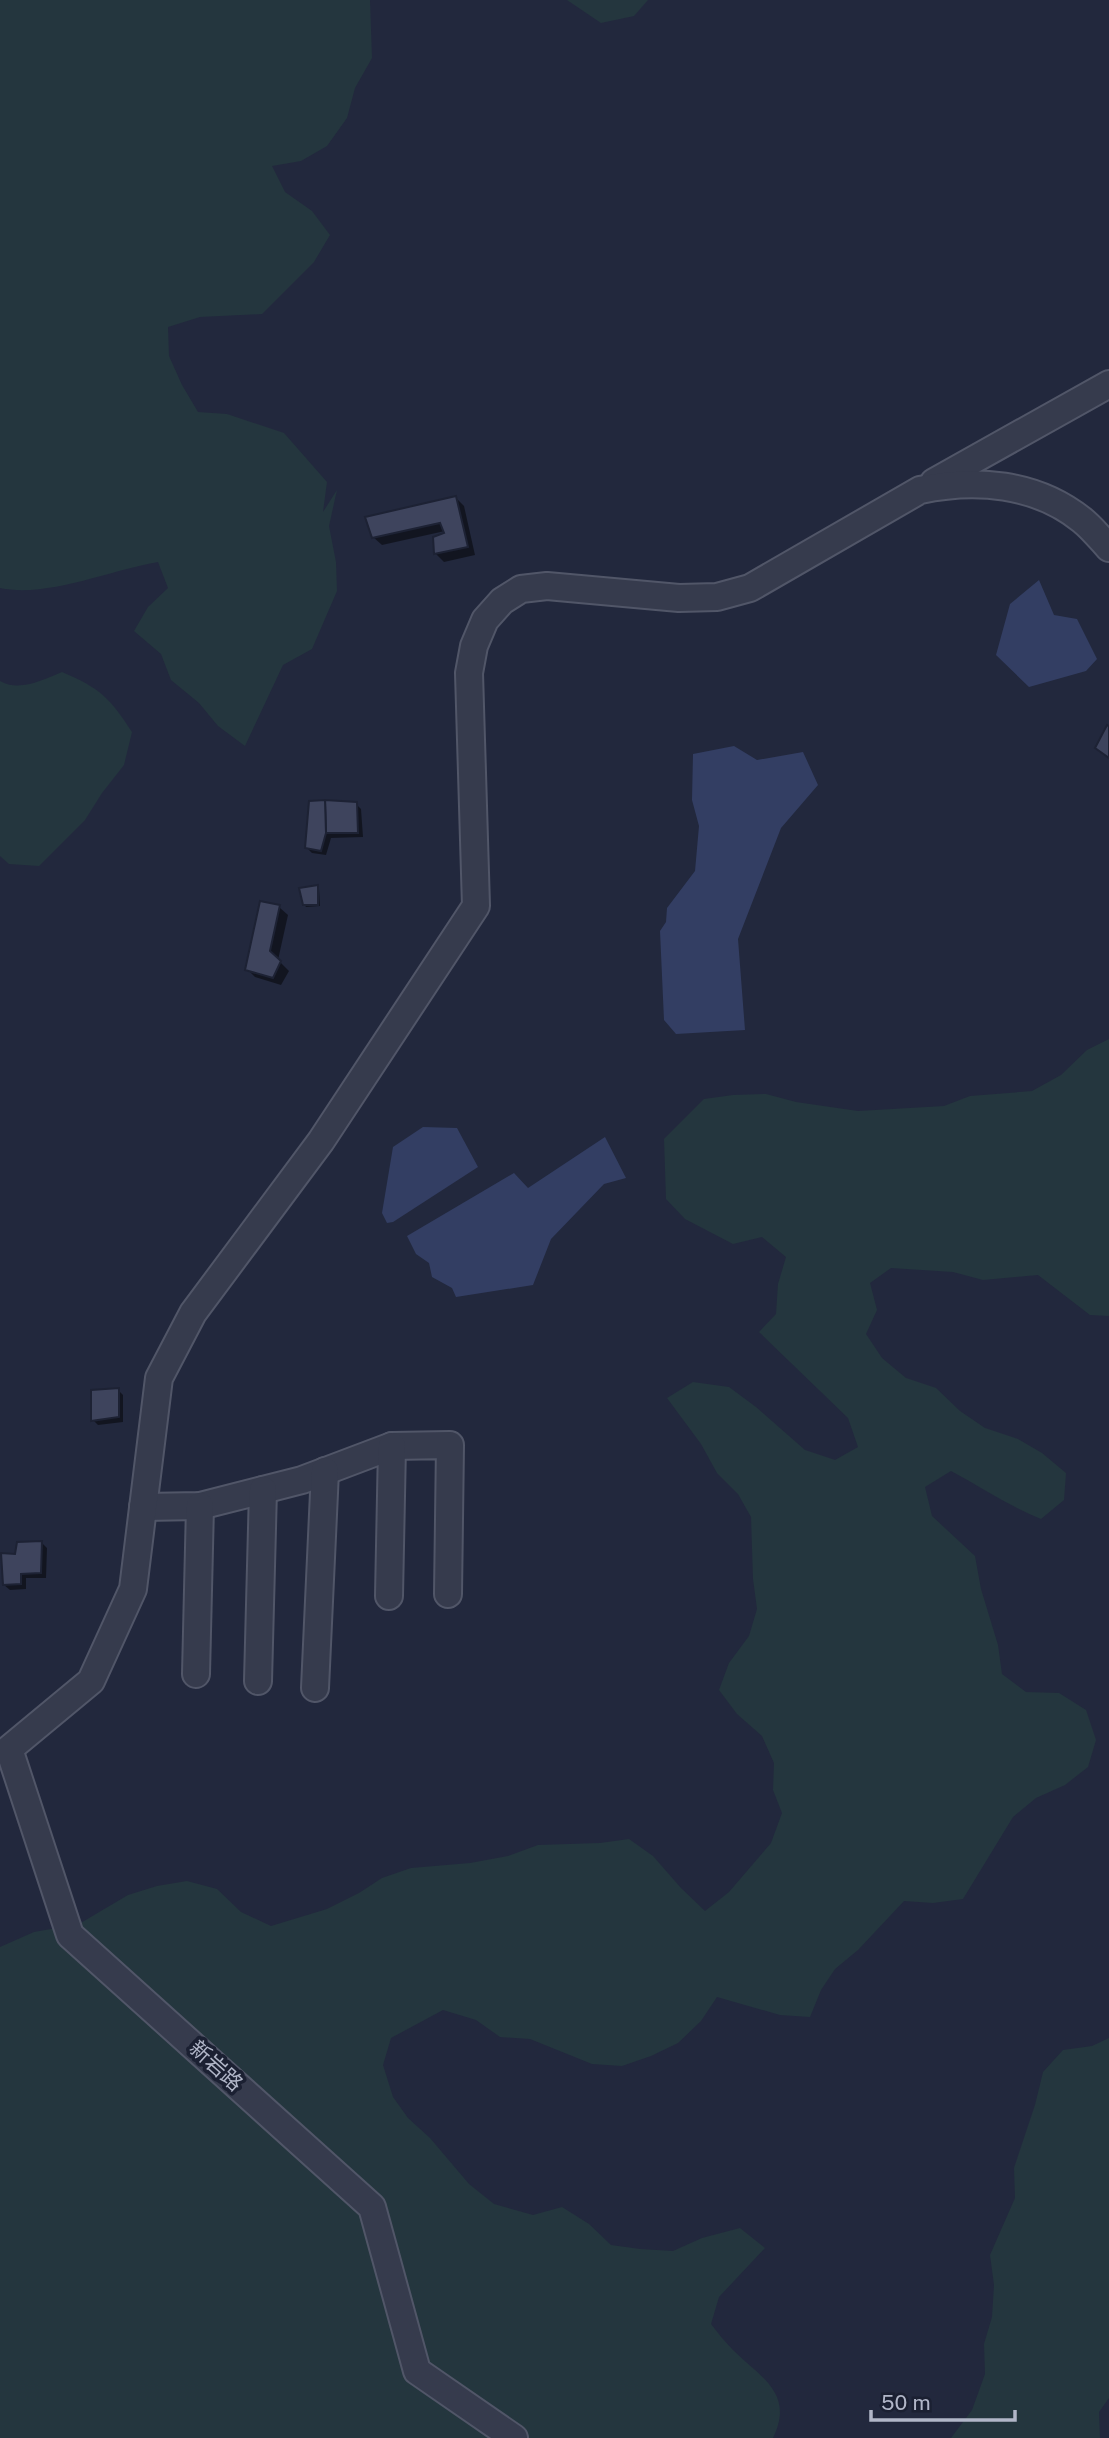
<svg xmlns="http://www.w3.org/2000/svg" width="1109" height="2438" viewBox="0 0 1109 2438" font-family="'Public Sans','Noto Sans SC',sans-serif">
<rect width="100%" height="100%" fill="#22283d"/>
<g fill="#24363e">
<path d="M0,0H370L372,58L355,88L347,118L327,146L301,161L272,166L285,192L312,211L330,235L314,262L262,314L200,317L168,327L169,356L182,385L198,412L227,414L284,433L327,482L323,512L337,490L329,526L336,562L337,591L312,649L283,665L245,746L218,726L199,703L171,680L161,654L134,631L148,607L168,588L158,562C110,570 48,598 0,588Z"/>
<polygon points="567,0 648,0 634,16 601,23"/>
<path d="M62,672C100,688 110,698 132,732L124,765L102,793L85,820L39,866L9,864L0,856V681C19,692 43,680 62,672Z"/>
<path d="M1109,1039V1316L1090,1315L1038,1275L983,1280L953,1272L891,1268L870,1283L877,1310L866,1334L882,1358L906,1378L936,1388L960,1411L985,1428L1018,1439L1042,1453L1066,1473L1064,1500L1041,1519C1009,1506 981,1487 951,1471L925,1487L932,1516L975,1556L981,1589L998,1645L1002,1674L1026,1692L1059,1693L1086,1710L1096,1740L1088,1767L1065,1785L1036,1798L1013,1817L963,1899L933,1903L904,1901L858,1950L835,1969L821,1990L810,2017L780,2015L717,1997L701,2021L678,2043L651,2056L622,2066L592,2064L530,2039L500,2037L476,2020L443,2010L391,2038L383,2065L393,2097L408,2118L430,2138L469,2184L494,2204L533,2215L562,2207L589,2224L611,2245L640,2249L673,2251L702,2238L740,2228L765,2248L719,2297L711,2324C718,2333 725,2342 733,2350C760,2377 795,2393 773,2438H0V1947L34,1932L79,1924L128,1895L157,1886L187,1881L217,1889L241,1912L271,1926L327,1909L359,1893L382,1878L411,1868L470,1863L508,1856L538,1845L600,1843L629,1839L653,1856L681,1888L705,1911L729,1892L771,1843L782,1813L773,1790L774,1763L762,1736L737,1714L719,1690L729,1663L749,1636L757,1609L753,1579L751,1517L738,1494L717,1473L701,1444L667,1398L693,1382L729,1387L756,1407L805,1450L835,1460L858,1447L848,1418L759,1332L776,1314L778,1284L786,1257L762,1237L733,1244L685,1219L666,1199L664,1139L704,1099L733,1095L766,1094L796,1102L858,1111L944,1106L970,1096L1032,1091L1061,1075L1087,1050Z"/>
<polygon points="1109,2038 1109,2398 1099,2412 1100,2438 951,2438 972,2410 985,2374 984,2344 992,2317 994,2285 990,2255 1015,2198 1014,2168 1035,2105 1043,2072 1063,2050 1092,2046"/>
</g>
<g fill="#333e63">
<polygon points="1039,580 1054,615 1077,619 1097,659 1086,671 1029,687 996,655 1010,604"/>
<polygon points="734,746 757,760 803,752 818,785 781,828 738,939 745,1030 676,1034 664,1020 660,931 666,922 667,908 695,871 699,826 692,800 693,754"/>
<polygon points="423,1127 457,1128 478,1167 393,1222 387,1223 382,1213 393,1147"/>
<polygon points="605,1137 626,1178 604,1184 551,1239 533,1285 456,1297 452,1288 432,1277 429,1263 416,1254 407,1236 514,1173 528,1188"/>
</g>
<g fill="#0007">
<polygon points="456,498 464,506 475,555 444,562 436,554 447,535 445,531 382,545 373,537"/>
<polygon points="356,804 361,809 363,837 331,838 326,855 312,853 307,848"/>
<polygon points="317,887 319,889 320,906 306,907 304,904"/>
<polygon points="279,907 288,915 278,960 289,971 281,985 255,977 247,969"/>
<polygon points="118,1390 123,1395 123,1422 98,1425 93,1420"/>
<polygon points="42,1543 47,1548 46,1578 26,1578 26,1589 10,1590 4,1585"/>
</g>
<g fill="#3e445d" stroke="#1d2234" stroke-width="2">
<polygon points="456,496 468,547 434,554 433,537 444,533 440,523 372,538 365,517"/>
<polygon points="1107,725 1109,726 1109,758 1095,748"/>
<polygon points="325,800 357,802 358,833 326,833"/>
<polygon points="325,800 326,833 321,851 305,848 309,801"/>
<polygon points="318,885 318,905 303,905 299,888"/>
<polygon points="260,901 280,905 270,951 281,961 273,978 245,970"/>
<polygon points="119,1388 119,1417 91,1421 91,1390"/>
<polygon points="42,1541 41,1573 21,1574 21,1584 3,1585 1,1553 15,1554 17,1542"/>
</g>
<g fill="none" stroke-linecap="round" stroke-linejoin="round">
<defs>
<g id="minor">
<polyline points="934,482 1109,384"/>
<polyline points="143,1507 200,1506 302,1480 392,1446 450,1445 448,1594"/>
<polyline points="389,1596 392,1446"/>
<polyline points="196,1674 200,1506"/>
<polyline points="258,1681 263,1490"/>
<polyline points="315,1688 325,1471"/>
<path d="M514,2438L417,2371L372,2207L70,1935L9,1749L91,1681L133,1589L159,1378L193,1313L321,1141L476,906L469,673L474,646L485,620L502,601L521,589L547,586L679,598L717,597L750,588L920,490C975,478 1036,483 1082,520C1092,528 1100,538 1109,548"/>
</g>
</defs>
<use href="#minor" stroke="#515668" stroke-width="30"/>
<use href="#minor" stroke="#363b4d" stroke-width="26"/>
</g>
<g text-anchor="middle" stroke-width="7" stroke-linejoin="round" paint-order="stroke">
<g font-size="21" fill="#b1b6c8" stroke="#1b2032">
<text transform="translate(216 2066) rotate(42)" y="7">新岩路</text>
</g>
</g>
<path d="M871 2410v10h144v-10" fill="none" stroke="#b1b6c8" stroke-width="3.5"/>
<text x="881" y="2410" font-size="21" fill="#b1b6c8" stroke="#1b2032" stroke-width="5" paint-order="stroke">50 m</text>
</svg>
